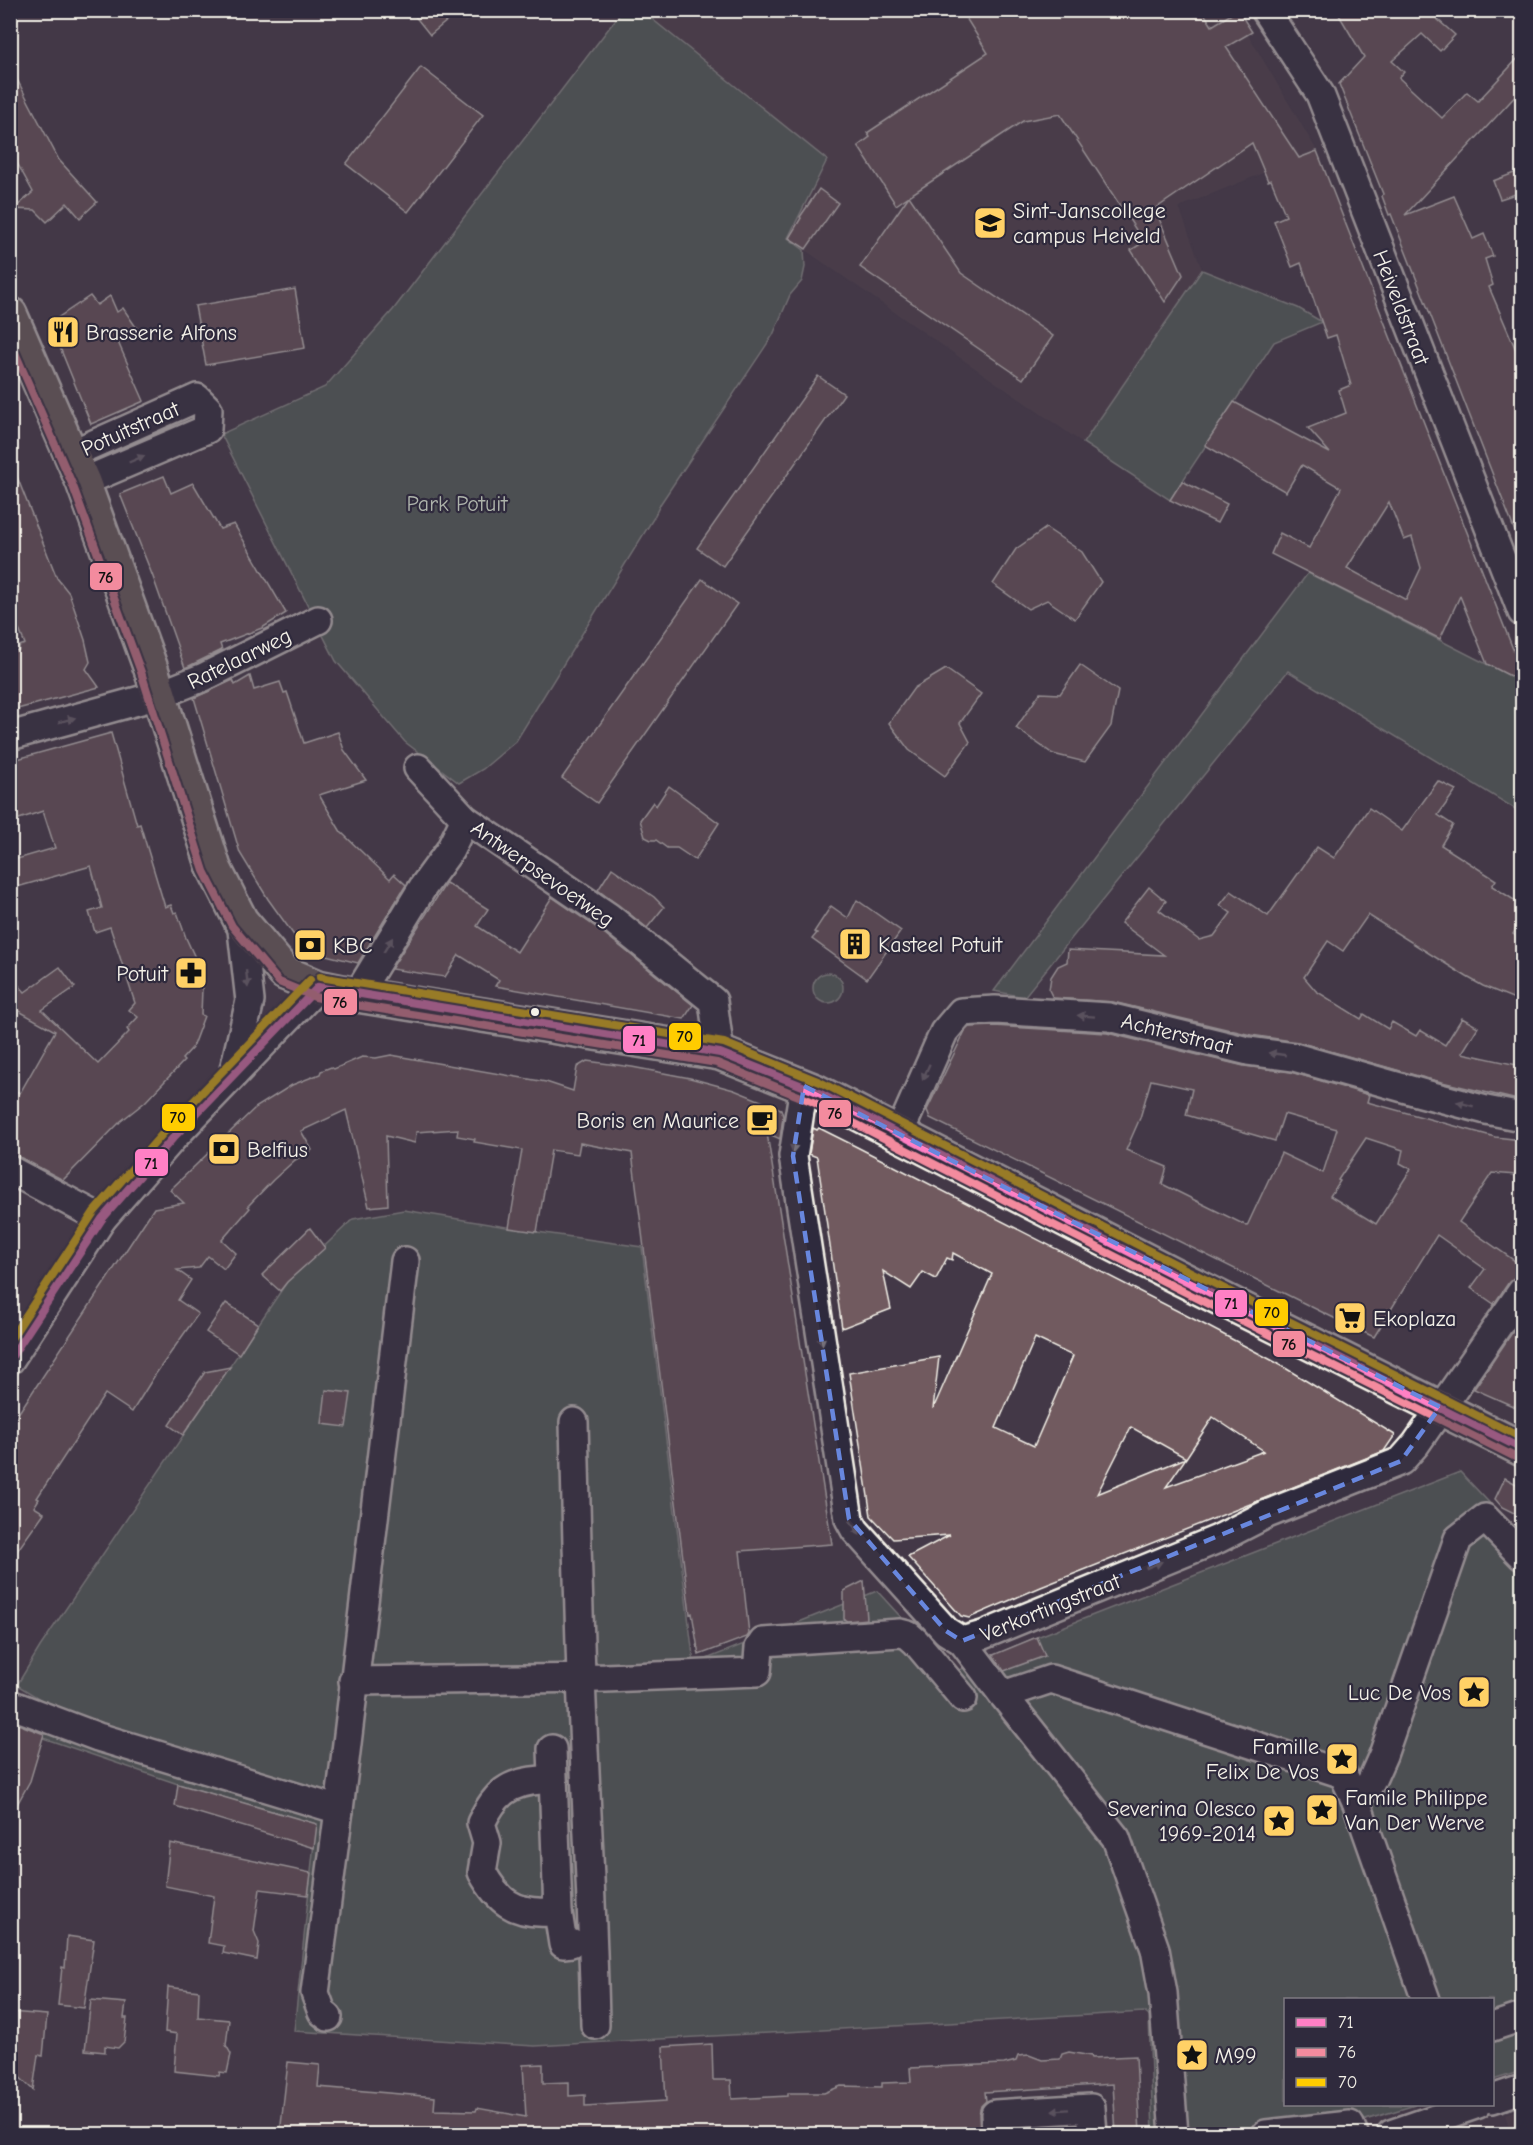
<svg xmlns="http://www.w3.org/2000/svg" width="1533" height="2145" viewBox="0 0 1533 2145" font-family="'Comic Neue',sans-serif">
<rect width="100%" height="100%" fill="#433847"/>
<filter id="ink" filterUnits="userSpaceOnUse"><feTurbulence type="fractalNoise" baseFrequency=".0167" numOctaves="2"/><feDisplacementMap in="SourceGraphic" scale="12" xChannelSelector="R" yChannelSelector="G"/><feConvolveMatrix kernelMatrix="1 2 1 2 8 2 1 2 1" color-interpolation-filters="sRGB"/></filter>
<g filter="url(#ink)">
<g fill="#51424e">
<polygon points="642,11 1234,11 1317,151 1179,207 1202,270 1083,443 788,238 826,160"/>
<polygon points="1522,2108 1522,2134 1511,2134 1505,2114"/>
</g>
<g fill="#596a61" stroke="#a6aea4" stroke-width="1.5">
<polygon points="622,11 642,11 827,160 788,238 804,250 805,267 802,281 790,295 773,335 661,503 653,519 516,741 483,769 459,783 405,742 336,661 221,434 325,387 393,310"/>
<polygon points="1202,270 1298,308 1322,322 1274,342 1170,500 1083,443"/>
<polygon points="1308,573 1520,681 1522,679 1522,802 1517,810 1288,671 1024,997 994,991"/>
<circle cx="828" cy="988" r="15"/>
<polygon points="404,1210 537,1232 642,1247 694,1664 877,1591 952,1673 1037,1637 1460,1472 1522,1537 1522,2071 1493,2080 1492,2000 1286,2000 1286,2104 1415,2105 1362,2121 1224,2134 1153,2134 1149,2016 1144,2012 535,2046 294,2031 316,1824 178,1784 43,1738 45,1723 42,1716 45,1702 17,1685 40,1647 287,1282 353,1219"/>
</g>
<g fill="#715a5f" stroke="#f4f1e8" stroke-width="1.5" fill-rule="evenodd">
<polygon points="410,10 460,10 430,35"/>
<path d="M961,10H1202L1212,26L1238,10L1252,32L1226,47L1299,158L1317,151L1522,672V682L1487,664L1460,596L1440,639L1271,554L1280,533L1309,548L1341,488L1302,465L1286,492L1205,445L1234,402L1330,453L1308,428L1346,413L1339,390L1351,385L1336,335L1327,338L1301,263L1292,267L1274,221L1286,216L1271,180L1268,181L1252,143L1155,209L1183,275L1165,302L1131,250L1144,242L1060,114L1023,121L909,196L961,273L1053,336L1023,379L860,267L909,196L896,205L858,146L870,137L867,133L988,53ZM1389,502L1404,540L1412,537L1421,568L1406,600L1347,568Z"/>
<polygon points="1336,10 1428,11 1455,35 1440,51 1422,34 1392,61 1404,72 1399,78 1442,118 1467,92 1478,101 1522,54 1522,89 1405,215 1454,196 1473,239 1484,234 1493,256 1485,259 1493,285 1489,287 1522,364 1522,547 1521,547 1391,214 1389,215 1382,196 1383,194 1339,84 1364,57"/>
<polygon points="10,66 59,160 97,202 80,218 67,203 47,222 35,210 14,209 33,192 10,150"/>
<polygon points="421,67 483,115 408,212 346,164"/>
<polygon points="1522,170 1522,192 1500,199 1493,181"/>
<polygon points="819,189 838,203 806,249 789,238 801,218 800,217"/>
<polygon points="295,289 305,348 206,365 195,306"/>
<polygon points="90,296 97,305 110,296 117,312 123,308 140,333 118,342 144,401 91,424 50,323"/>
<polygon points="818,376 844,394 723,566 697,548"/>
<polygon points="10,459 57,578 69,593 85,640 90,662 86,669 99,687 10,711 10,652 19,650 19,646 25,644 10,608"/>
<polygon points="164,476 171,493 193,483 220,529 234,524 286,613 262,628 220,644 222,650 185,668 153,577 120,494"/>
<polygon points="1182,481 1227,504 1217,523 1170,500"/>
<polygon points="1046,528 1082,552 1101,582 1075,619 1047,600 1028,609 993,584 1016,549"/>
<polygon points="702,579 737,604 597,803 562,778"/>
<polygon points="1080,665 1118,691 1111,726 1085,762 1053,754 1016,728 1040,693 1060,694"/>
<polygon points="946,669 981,694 960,723 970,742 945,776 909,750 889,723 914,688"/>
<polygon points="250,676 254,690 280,682 284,693 287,692 304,743 338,732 344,750 366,780 319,795 341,832 390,879 394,874 406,885 358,963 326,955 298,941 268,899 240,853 194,698 233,680 235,685"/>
<polygon points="111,733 137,825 140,824 165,907 171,905 174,913 177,912 186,938 197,962 202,989 201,1015 204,1016 192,1048 182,1059 184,1061 145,1102 121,1121 63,1180 10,1152 10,1088 20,1093 55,1031 10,1006 10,976 25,992 60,967 75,987 42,1010 98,1064 129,1032 127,1029 138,1017 129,1010 135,1003 110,927 95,932 89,912 102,908 91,866 10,889 10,861 55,848 43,811 10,822 10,761"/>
<polygon points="1438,781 1456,790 1438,815 1453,825 1441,845 1496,880 1492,886 1522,905 1522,919 1513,934 1522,940 1522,1002 1483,986 1467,977 1368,915 1343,951 1328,941 1304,977 1316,991 1361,1019 1364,1014 1388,1029 1392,1022 1416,1036 1420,1030 1445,1045 1462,1018 1478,1027 1462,1053 1522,1066 1522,1101 1425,1078 1298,1042 1251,1035 1113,1002 1053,998 1049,990 1051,977 1058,966 1067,962 1068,950 1164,955 1121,923 1149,887 1166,901 1159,910 1199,940 1214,936 1231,913 1220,905 1231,891 1268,916 1317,847 1334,858 1369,808 1402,831"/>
<polygon points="669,786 719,823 695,860 677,848 667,848 656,840 651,840 645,837 640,820 653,802 656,806"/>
<polygon points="612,868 654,897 664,907 647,928 598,890"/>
<polygon points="446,883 488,909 477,926 517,952 552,897 600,930 693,1005 684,1019 495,986 499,980 459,955 445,977 391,969"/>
<polygon points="857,900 901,931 867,979 812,939 817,933 814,932 831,906 848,918"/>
<path d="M995,1026L1107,1033L1244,1066L1291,1072L1369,1095L1367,1102L1495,1137L1522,1140V1169H1517L1516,1175L1492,1173L1459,1222L1522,1266V1275L1515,1277L1509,1282L1494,1304L1471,1288L1485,1269L1437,1235L1374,1337L1338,1320L930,1118L927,1110L965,1031L969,1027ZM1151,1080L1192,1089L1186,1115L1275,1141L1284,1114L1337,1129L1323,1173L1281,1153L1247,1226L1162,1184L1167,1167L1126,1150L1140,1118ZM1366,1138L1403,1150L1400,1163L1411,1169L1376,1224L1330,1196L1340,1181L1338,1180Z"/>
<polygon points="391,1055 546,1082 573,1091 577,1067 587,1061 632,1067 690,1078 734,1090 781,1109 783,1116 780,1139 767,1133 832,1544 740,1551 749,1634 747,1637 699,1655 692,1613 690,1614 632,1153 580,1143 578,1154 551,1150 537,1232 509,1228 522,1150 474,1142 475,1139 457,1136 458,1129 416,1132 415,1143 386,1136 388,1205 369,1207 346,1110 301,1131 312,1150 295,1160 273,1180 248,1206 250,1208 222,1240 236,1253 224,1269 208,1256 199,1268 177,1270 191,1280 178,1300 198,1314 155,1375 132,1412 105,1394 37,1498 39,1499 34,1507 44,1513 10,1561 10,1426 154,1208 184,1203 170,1190 255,1108 292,1085 320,1074 321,1071 331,1067 334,1069 362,1057 376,1058"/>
<path d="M813,1128L817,1130L819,1128L855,1146L1207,1326L1277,1363L1395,1435L1384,1451L1041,1587L969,1618L961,1616L908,1557L950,1535L893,1539L871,1516L849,1373L939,1357L933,1409L992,1274L953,1253L952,1260L947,1258L936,1279L923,1272L911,1289L883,1271L891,1309L842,1328L817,1157L809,1154ZM1035,1338L1073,1356L1034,1446L996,1428ZM1213,1417L1264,1451L1166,1487L1186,1458L1097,1494L1131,1427L1186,1458Z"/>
<polygon points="310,1228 325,1248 287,1282 280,1291 262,1275"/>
<polygon points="226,1303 258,1324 239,1354 206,1332"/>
<polygon points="1522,1318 1522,1410 1474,1389"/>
<polygon points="230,1367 183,1435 169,1425 205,1372"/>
<polygon points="326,1390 351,1393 346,1427 322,1424"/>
<polygon points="1505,1478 1522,1487 1522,1517 1502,1507 1495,1499"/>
<polygon points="864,1581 867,1619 847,1621 844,1619 844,1591"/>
<polygon points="1037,1637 1045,1656 1004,1671 993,1655"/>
<polygon points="10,1721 44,1734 30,1781 10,1817"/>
<polygon points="178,1784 317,1824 314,1848 175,1806"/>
<polygon points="170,1843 311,1873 308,1895 260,1889 254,1931 259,1943 257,1960 223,1953 224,1946 208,1943 214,1896 165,1886"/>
<polygon points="67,1936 94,1940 84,2008 58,2005 62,1967 65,1968"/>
<polygon points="168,1987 199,1991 198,2017 229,2020 226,2045 231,2054 227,2073 220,2072 219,2076 174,2071 177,2034 165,2032"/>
<polygon points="91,2000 126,2003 124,2018 127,2018 124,2042 118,2048 105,2046 105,2052 85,2050"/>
<polygon points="10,2012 47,2015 43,2056 38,2055 33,2090 10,2068"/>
<polygon points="712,2044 713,2080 731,2080 732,2099 788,2096 788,2093 824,2093 841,2086 882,2087 882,2083 911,2082 910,2068 1004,2064 1016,2061 1018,2056 1029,2055 1042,2060 1060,2059 1062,2054 1069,2052 1091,2056 1092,2058 1136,2056 1140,2134 1116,2134 1113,2084 985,2092 986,2101 981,2106 979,2114 980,2134 280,2134 288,2062 320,2065 318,2087 435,2097 434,2110 476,2111 477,2108 526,2117 523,2065 543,2064 543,2083 569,2082 569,2096 585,2095 585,2106 666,2101 663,2047"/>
</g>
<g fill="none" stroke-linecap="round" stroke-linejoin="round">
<defs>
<g id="minor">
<polyline points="1265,10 1320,94 1522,612"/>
<polyline points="71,454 197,398 208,409 207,429 83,482"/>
<polyline points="10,736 159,695 204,677 318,620"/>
<polyline points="418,768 465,819 609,917 713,1001 720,1053"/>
<polyline points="357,995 423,887 450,850 465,819"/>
<polyline points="233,1074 250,1001 241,921"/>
<polyline points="804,1086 793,1156 849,1519 855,1530 946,1631 962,1641 983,1635 1218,1539 1267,1514 1401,1461 1416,1444 1522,1291"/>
<polyline points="899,1134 944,1032 961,1012 995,1010 1109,1017 1248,1051 1294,1057 1421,1093 1486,1110 1522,1117"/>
<polyline points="10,1170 102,1219"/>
<polyline points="10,1360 102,1219 173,1138 318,987"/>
<path d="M574,1422C576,1507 578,1591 581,1676C585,1792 593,1908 595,2025"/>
<polyline points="962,1641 1003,1695 1051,1679 1343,1774 1356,1801 1426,2000"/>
<polyline points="353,1681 605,1678 757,1672 759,1648 763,1642 900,1633 908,1635 916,1642 963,1698"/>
<polyline points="1003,1695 1116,1838 1155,1949 1163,1993 1174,2134"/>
<polyline points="10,1704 98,1737 339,1810"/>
<polyline points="552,1749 558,1912 563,1944 571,1943"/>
<path d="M541,1780C508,1782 495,1794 481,1823L487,1843L482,1872C498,1901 514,1914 548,1912"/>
<polyline points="1356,1801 1371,1782 1383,1755 1458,1539 1485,1518 1522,1556"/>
<polyline points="328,2017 322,2012 315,1993 339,1810 405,1261"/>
<polyline points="1492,2027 1522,2017"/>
<polyline points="1492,2099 1522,2089"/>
<polyline points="996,2134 995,2114 1091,2108 1093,2134"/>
<polyline points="1266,2134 1350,2125 1354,2134"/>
<polyline points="1391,2134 1478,2104"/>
</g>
<polyline id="major" points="10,314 83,482 151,669 214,868 241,921 285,973 318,987 357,995 720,1053 815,1091 1176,1276 1522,1449"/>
</defs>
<use href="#minor" stroke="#f4f1e8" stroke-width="32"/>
<use href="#major" stroke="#f4f1e8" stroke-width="38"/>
<use href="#minor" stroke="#2f2a3d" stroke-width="27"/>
<use href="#major" stroke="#766964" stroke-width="33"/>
<defs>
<g id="bus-1">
<polyline points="318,987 720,1053 815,1091 1176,1276 1522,1449"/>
<polyline points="10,1359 102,1219 173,1138 318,987"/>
</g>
<polyline id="bus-2" points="10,341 73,486 141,672 204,871 232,926 279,982 315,997 355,1005 717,1063 811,1101 1171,1285 1517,1458"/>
<g id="bus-3">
<polyline points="320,977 724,1043 820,1082 1181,1267 1522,1438"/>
<polyline points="10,1340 94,1212 165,1131 310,980"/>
</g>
</defs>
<use href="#bus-1" stroke="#2f2a3d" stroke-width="12"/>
<use href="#bus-2" stroke="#2f2a3d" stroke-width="12"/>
<use href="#bus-3" stroke="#2f2a3d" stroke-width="12"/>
<use href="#bus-1" stroke="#ff80c5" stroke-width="8"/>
<use href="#bus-2" stroke="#f38b9e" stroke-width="8"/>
<use href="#bus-3" stroke="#fc0" stroke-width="8"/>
</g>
<defs><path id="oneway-solid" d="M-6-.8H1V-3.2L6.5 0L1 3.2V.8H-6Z" transform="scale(1.5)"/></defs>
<g fill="#747079">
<use href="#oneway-solid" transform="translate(137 459) rotate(-23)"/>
<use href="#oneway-solid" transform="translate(67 720) rotate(-15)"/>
<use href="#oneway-solid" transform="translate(388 945) rotate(-59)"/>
<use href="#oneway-solid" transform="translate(247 979) rotate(84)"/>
<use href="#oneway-solid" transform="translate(1086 1016) rotate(-176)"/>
<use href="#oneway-solid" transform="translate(1277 1054) rotate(-172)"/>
<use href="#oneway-solid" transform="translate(926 1072) rotate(114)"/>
<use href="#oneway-solid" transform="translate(1465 1104) rotate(-165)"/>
<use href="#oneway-solid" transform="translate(794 1144) rotate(98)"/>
<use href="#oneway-solid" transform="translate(821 1337) rotate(81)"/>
<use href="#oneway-solid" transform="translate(855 1528) rotate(56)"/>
<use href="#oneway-solid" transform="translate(1154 1565) rotate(-22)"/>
<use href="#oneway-solid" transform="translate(1060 2110) rotate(176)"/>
</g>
</g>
<path d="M0 0H1533V2145H0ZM804,1086L1440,1407L1401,1461L962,1641L946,1631L849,1519L793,1156Z" fill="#433847" fill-opacity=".55" fill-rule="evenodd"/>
<path fill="none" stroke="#6887de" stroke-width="4.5" stroke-dasharray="12 8" stroke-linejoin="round" d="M804,1086L1440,1407L1401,1461L962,1641L946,1631L849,1519L793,1156Z"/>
<defs>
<symbol id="school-square" viewBox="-11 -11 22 22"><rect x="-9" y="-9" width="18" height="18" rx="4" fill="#ffd166" stroke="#2f2a3d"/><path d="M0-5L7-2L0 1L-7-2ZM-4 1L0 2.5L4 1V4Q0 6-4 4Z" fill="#111"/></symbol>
<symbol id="restaurant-square" viewBox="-11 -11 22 22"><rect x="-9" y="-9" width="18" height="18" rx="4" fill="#ffd166" stroke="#2f2a3d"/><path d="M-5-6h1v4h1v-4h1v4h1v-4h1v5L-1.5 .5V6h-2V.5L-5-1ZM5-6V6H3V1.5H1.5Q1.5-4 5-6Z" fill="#111"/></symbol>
<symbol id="building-square" viewBox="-11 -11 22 22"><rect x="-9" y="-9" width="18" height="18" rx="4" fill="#ffd166" stroke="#2f2a3d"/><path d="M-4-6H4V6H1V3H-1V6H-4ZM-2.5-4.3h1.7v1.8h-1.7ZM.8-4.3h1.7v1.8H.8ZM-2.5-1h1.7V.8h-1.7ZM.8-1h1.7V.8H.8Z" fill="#111"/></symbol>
<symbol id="bank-square" viewBox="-11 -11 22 22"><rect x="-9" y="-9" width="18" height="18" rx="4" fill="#ffd166" stroke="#2f2a3d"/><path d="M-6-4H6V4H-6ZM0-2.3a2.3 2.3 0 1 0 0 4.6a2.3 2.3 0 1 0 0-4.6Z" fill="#111"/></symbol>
<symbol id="pharmacy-square" viewBox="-11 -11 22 22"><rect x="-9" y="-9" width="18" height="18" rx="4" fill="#ffd166" stroke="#2f2a3d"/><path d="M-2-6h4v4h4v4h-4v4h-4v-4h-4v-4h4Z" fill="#111"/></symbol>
<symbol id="cafe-square" viewBox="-11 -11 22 22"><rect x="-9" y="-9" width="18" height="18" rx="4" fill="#ffd166" stroke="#2f2a3d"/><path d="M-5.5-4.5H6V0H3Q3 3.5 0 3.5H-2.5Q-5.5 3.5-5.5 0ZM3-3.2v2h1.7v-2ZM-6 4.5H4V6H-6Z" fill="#111"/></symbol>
<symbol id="supermarket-square" viewBox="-11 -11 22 22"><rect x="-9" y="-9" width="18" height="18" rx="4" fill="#ffd166" stroke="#2f2a3d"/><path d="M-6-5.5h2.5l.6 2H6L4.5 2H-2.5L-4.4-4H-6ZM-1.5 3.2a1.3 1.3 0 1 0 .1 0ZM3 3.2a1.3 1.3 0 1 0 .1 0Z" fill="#111"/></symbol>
<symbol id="sight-square" viewBox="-11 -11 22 22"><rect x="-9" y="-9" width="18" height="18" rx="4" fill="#ffd166" stroke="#2f2a3d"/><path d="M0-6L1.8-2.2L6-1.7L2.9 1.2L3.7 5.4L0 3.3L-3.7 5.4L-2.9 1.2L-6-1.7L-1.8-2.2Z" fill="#111"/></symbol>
</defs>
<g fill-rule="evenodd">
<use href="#school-square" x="971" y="204" width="38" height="38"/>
<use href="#restaurant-square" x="44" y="313" width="38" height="38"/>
<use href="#building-square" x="836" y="925" width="38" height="38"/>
<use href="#bank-square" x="291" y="926" width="38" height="38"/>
<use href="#pharmacy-square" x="172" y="954" width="38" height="38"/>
<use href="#cafe-square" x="743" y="1101" width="38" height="38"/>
<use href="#bank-square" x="205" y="1130" width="38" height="38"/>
<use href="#supermarket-square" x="1331" y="1299" width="38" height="38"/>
<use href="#sight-square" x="1455" y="1673" width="38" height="38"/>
<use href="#sight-square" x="1323" y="1740" width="38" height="38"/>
<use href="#sight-square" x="1303" y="1791" width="38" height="38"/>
<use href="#sight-square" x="1260" y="1802" width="38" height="38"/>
<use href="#sight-square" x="1173" y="2036" width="38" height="38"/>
</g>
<circle fill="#f4f1e8" stroke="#2f2a3d" stroke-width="2" cx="535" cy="1012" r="5"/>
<g text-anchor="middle" stroke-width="4.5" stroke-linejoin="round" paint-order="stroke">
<g font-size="22" fill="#f4f1e8" stroke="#2f2a3d" text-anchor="start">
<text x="1013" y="218">Sint-Janscollege<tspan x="1013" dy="25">campus Heiveld</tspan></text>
<text x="86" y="340">Brasserie Alfons</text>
<text x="878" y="952">Kasteel Potuit</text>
<text x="333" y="953">KBC</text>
<text x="168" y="981" text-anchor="end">Potuit</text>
<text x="739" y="1128" text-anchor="end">Boris en Maurice</text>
<text x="247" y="1157">Belfius</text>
<text x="1373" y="1326">Ekoplaza</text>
<text x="1451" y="1700" text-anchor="end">Luc De Vos</text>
<text x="1319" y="1754" text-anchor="end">Famille<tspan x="1319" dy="25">Felix De Vos</tspan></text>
<text x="1345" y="1805">Famile Philippe<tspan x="1345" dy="25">Van Der Werve</tspan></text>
<text x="1256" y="1816" text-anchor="end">Severina Olesco<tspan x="1256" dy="25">1969-2014</tspan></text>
<text x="1215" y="2063">M99</text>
</g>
<g font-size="22" fill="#f4f1e8" stroke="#2f2a3d">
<text transform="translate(1402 307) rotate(69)" y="8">Heiveldstraat</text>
<text transform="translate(130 428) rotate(-24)" y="8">Potuitstraat</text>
<text transform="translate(239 658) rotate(-26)" y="8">Ratelaarweg</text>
<text transform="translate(543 873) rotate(35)" y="8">Antwerpsevoetweg</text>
<text transform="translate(1177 1033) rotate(14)" y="8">Achterstraat</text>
<text transform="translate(1050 1607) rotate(-22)" y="8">Verkortingstraat</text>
</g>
<g font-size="22" fill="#aeb4ab" stroke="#2f2a3d">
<text x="457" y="511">Park Potuit</text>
</g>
</g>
<g stroke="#2f2a3d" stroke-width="2">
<rect x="89" y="562" width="34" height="29" rx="6" fill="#f38b9e"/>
<rect x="323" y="988" width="35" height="28" rx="6" fill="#f38b9e"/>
<rect x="668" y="1022" width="34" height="29" rx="6" fill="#fc0"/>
<rect x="622" y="1025" width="34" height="29" rx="6" fill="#ff80c5"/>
<rect x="818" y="1099" width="34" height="29" rx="6" fill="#f38b9e"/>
<rect x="161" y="1103" width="35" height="29" rx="6" fill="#fc0"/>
<rect x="134" y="1148" width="35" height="29" rx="6" fill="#ff80c5"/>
<rect x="1214" y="1289" width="34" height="29" rx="6" fill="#ff80c5"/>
<rect x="1254" y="1298" width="35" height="29" rx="6" fill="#fc0"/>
<rect x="1272" y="1330" width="34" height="28" rx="6" fill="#f38b9e"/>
</g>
<g font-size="16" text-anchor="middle" font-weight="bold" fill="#111">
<text x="106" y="583">76</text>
<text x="340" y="1008">76</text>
<text x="685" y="1042">70</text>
<text x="639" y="1046">71</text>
<text x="835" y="1119">76</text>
<text x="178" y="1123">70</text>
<text x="151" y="1169">71</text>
<text x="1231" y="1309">71</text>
<text x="1272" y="1318">70</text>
<text x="1289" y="1350">76</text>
</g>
<rect width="1533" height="2145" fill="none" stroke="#2f2a3d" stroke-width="36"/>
<rect x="18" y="18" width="1497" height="2109" fill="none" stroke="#f4f1e8" stroke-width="2" filter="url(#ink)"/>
<rect x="1284" y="1998" width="210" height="108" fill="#2f2a3d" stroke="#7e7a81" stroke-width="1.5"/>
<rect x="1296" y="2018" width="30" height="9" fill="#ff80c5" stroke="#7e7a81" stroke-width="1.5"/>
<text x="1338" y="2028" font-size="18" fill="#f4f1e8">71</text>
<rect x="1296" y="2048" width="30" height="9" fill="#f38b9e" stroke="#7e7a81" stroke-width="1.5"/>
<text x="1338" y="2058" font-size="18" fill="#f4f1e8">76</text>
<rect x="1296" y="2078" width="30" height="9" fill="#ffcc00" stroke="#7e7a81" stroke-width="1.5"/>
<text x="1338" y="2088" font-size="18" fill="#f4f1e8">70</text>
</svg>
